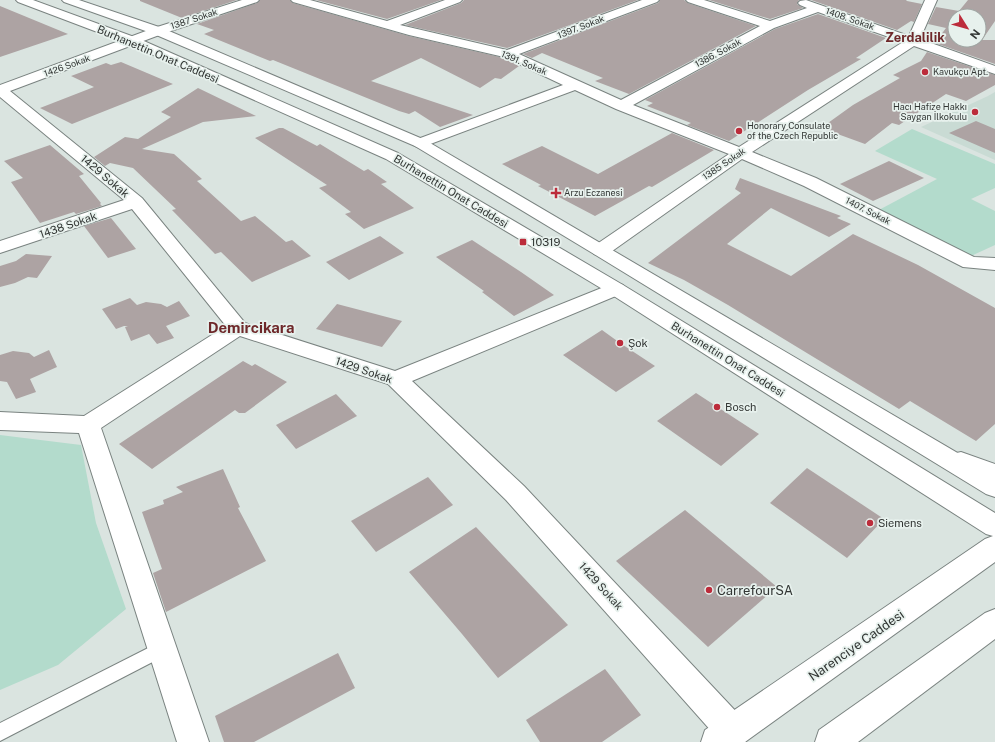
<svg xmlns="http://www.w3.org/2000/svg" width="995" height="742" viewBox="0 0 995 742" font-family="'Public Sans',sans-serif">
<rect width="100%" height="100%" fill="#dae4e0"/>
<polygon fill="#c9dbd4" points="995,92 995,160 921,127 988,96"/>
<g fill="#b3dbcc">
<polygon points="912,129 995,164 995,188 971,199 995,211 995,245 971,256 877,211 937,179 875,151"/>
<polygon points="0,435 81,445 96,523 126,609 58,665 0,690"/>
</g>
<g fill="#ada3a3" fill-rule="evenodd">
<polygon points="140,0 237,0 182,18 140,1"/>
<polygon points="260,0 290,0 293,3 409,36 504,58 519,66 501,79 495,78 480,88 421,58 371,81 473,115 440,127 415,111 409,114 399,111 273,60 270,61 204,34 214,30 197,24 257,3"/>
<polygon points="316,0 441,0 387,19"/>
<polygon points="464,0 638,0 507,48 405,25 461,3"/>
<polygon points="660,0 684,0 688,3 756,26 629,94 595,81 603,78 542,53 532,58 523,54 658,3"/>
<polygon points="709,0 799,0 797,4 803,8 770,19"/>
<polygon points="811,0 906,0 907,1 922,4 914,22 911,21 897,30"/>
<path d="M968,0H995V21L982,40H995V64L935,43L946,28L928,24L936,7L959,11ZM955,16H979V40H955Z"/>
<polygon points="0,6 68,34 0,57"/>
<polygon points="818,14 886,38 856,58 861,59 808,90 729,141 687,125 691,123 647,106 653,103 645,100 775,29"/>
<polygon points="927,52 995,75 995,85 966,101 946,94 899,125 892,123 865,144 821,128 853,105 900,78 893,75 921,61"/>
<polygon points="121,62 173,84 72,124 40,108 94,87 71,76 106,63 111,65"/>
<polygon points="198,88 256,116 203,122 142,149 174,154 202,179 197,181 241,221 255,216 286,242 292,240 311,256 252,282 221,252 215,254 172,210 176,209 133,168 110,163 105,166 94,157 125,137 138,139 171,117 161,112"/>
<polygon points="976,121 995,129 995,153 949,133"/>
<polygon points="279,128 283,128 317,146 320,144 364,171 368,169 387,182 381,184 414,208 364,229 345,214 351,212 319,188 327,185 255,138"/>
<polygon points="672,133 714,150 652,187 649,186 595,216 538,186 541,185 502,164 542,146 598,174"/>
<polygon points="50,145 84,174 79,176 101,203 100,204 102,206 76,214 74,212 40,223 11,182 23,178 4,161"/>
<polygon points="889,161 924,178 873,201 840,184"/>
<polygon points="740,178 841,216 837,218 851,224 829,237 771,208 727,244 791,276 853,234 918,265 995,308 995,424 976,441 910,401 899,409 728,305 684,280 648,263 741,193 735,189"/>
<polygon points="111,218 136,249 108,258 84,226"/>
<polygon points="380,236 404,253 349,280 326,262"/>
<polygon points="472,240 521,272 554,295 514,316 482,292 484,291 436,257"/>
<polygon points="26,254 52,256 37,278 28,277 15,283 0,287 0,266 16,261"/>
<polygon points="130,298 137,305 146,302 161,304 167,307 179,301 190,316 166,326 174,338 157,344 149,334 131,341 125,327 128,326 124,326 116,329 102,309"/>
<polygon points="337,304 402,321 382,347 316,329"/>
<polygon points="602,330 620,343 655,366 616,392 563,355"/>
<polygon points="49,350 57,367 30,379 36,392 16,399 7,382 0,381 0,355 13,351 29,353 34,357"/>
<polygon points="243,361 252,366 255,364 287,382 245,413 239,413 235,410 152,469 119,444"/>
<polygon points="696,393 759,434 721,466 657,421"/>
<polygon points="336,394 357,416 296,449 276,425"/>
<polygon points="807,468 884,519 847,558 770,503"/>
<polygon points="223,469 240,507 238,508 266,561 166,612 153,573 162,569 142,512 164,504 163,500 183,492 176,487"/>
<polygon points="428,477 453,505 376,552 351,521"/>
<polygon points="685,510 777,587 708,647 616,561"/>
<polygon points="476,527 568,625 498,678 462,634 409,572"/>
<polygon points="338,653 355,688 254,742 224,742 215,716"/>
<polygon points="605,669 641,715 602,742 540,742 526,720"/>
</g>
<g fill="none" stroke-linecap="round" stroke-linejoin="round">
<defs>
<polygon id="service" points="162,641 168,644 170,649 168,654 0,741 0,723"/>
<g id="minor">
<polygon points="242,0 259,0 257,2 162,34 10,91 142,198 245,323 395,371 609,285 616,283 623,285 626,289 623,293 412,381 524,486 744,720 749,731 745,742 721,742 506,500 388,384 240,336 101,428 209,742 177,742 79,433 0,430 0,412 84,416 226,326 132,209 0,253 0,241 124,200 0,97 0,85 154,28"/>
<path d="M291,0H310L387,21L445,0H462L460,2L400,25L507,50L642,0H659L657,2L519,54L621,100L760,26L688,2L686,0H704L770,21L807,8L800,5L798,3L800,1L806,0L909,36L925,0H937L920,39L995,66V74L914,46L752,152L816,178L974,257L995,258V270L963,267L804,186L742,159L608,254L601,256L594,254L592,250L594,246L729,154L616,109L575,90L425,146L420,148L415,146L412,143L415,140L563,85L504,57L409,35L293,2ZM818,12L903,42L739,147L633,105L774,28Z"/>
</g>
<polygon id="tertiary" points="961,452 995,464 995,484 952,468 949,461 952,454"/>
<g id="primary">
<polygon points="16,0 33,0 137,38 398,153 623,285 995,513 995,562 745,742 701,742 705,730 985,539 993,536 986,534 609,293 386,159 129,44 18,2"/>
<polygon points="62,0 79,0 162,28 425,140 995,475 995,497 986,494 594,254 415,146 154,34 64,2"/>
<polygon points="995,609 995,639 858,742 815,742 819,730 985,613"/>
</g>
</defs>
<use href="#service" stroke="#7a8380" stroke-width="2"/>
<use href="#minor" stroke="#7a8380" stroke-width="2"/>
<use href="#tertiary" stroke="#7a8380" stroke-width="2"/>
<use href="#primary" stroke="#7a8380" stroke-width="2"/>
<use href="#service" fill="#fff" fill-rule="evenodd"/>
<use href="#minor" fill="#fff" fill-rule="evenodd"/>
<use href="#tertiary" fill="#fff" fill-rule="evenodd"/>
<use href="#primary" fill="#fff" fill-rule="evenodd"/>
</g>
<g fill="#bc2c3b" stroke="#e7f1ed" stroke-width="1.5">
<circle cx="925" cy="72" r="4"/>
<circle cx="975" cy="112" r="4"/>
<circle cx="739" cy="131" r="4"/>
<path d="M554 187h4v4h4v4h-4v4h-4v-4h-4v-4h4z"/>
<rect x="519" y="238" width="8" height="8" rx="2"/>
<circle cx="620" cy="343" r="4"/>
<circle cx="717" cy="407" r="4"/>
<circle cx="870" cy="523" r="4"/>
<circle cx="709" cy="590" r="4"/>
</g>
<g text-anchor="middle" stroke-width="3.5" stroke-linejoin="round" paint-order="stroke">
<g font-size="9" fill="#323634" stroke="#e7f1ed">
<text transform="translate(194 19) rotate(-18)" y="3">1387 Sokak</text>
<text transform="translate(850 19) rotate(19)" y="3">1408. Sokak</text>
<text transform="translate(581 27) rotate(-21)" y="3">1397. Sokak</text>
<text transform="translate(718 53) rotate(-28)" y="3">1386. Sokak</text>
<text transform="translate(524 63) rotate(23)" y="3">1391. Sokak</text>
<text transform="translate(67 66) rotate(-20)" y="3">1426 Sokak</text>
<text transform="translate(724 164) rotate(-34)" y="3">1385 Sokak</text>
<text transform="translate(868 211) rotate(27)" y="3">1407. Sokak</text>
</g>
<g font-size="9" fill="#323634" stroke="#e7f1ed" text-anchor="start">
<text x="933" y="75">Kavukçu Apt.</text>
<text x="967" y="110" text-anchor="end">Hacı Hafize Hakkı<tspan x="967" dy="10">Saygan İlkokulu</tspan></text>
<text x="747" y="129">Honorary Consulate<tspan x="747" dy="10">of the Czech Republic</tspan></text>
<text x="564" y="196">Arzu Eczanesi</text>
</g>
<g font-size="11" fill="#323634" stroke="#e7f1ed">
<text transform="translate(158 54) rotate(23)" y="4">Burhanettin Onat Caddesi</text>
<text transform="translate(105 176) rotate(40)" y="4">1429 Sokak</text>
<text transform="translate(451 191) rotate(31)" y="4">Burhanettin Onat Caddesi</text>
<text transform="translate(68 225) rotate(-19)" y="4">1438 Sokak</text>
<text transform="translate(728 359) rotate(32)" y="4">Burhanettin Onat Caddesi</text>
<text transform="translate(364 370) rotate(19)" y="4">1429 Sokak</text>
<text transform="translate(601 586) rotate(48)" y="4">1429 Sokak</text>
</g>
<g font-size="11" fill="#323634" stroke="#e7f1ed" text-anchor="start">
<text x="531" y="246">10319</text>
<text x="628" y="347">Şok</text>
<text x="725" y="411">Bosch</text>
<text x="878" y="527">Siemens</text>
</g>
<g font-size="13" font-weight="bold" fill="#6e282a" stroke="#e7f1ed">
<text x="915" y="42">Zerdalilik</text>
</g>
<g font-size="13" fill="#323634" stroke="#e7f1ed" text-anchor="start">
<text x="717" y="595">CarrefourSA</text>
</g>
<g font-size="13" fill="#323634" stroke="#e7f1ed">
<text transform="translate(856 645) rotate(-35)" y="5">Narenciye Caddesi</text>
</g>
<g font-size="15" font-weight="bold" fill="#6e282a" stroke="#e7f1ed">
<text x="251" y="333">Demircikara</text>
</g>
</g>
<g transform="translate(967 28) rotate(127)"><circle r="19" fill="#e7f1ed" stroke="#9fa6a3"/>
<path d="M0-3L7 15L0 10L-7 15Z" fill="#bc2c3b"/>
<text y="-6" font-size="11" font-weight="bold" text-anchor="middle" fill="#323634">N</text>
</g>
</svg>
